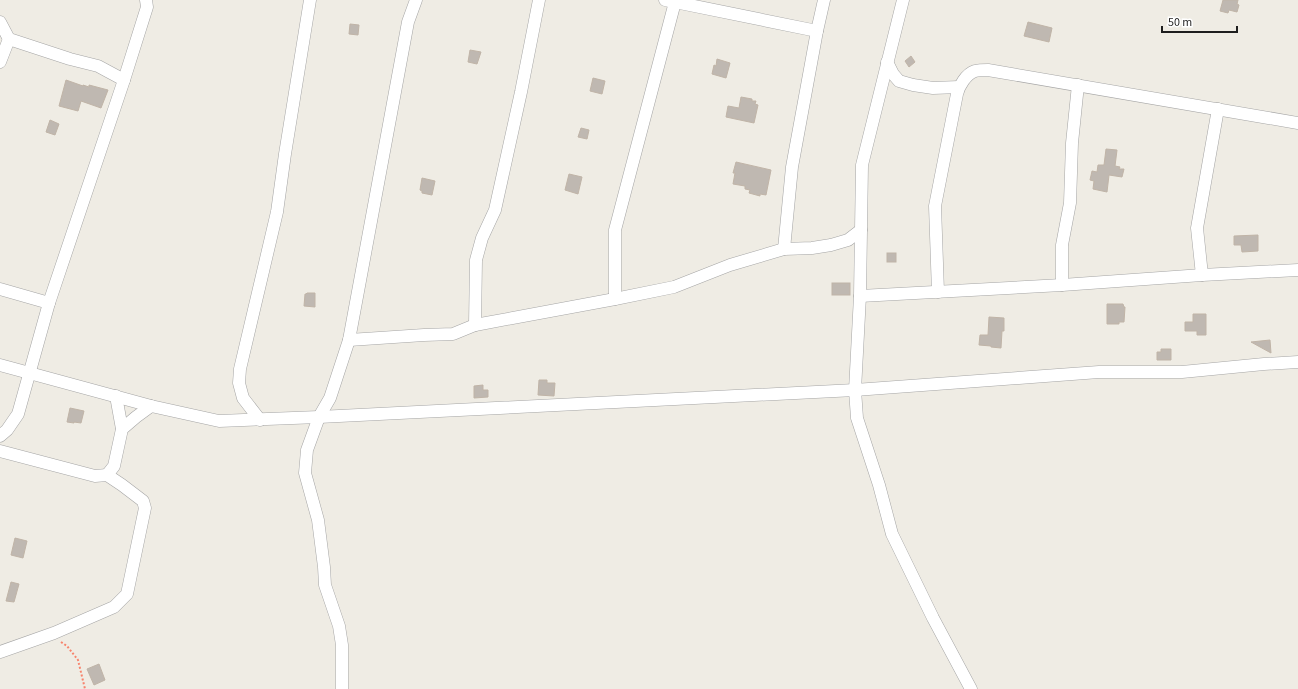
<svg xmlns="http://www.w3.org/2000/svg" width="1298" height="689" viewBox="0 0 1298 689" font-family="'Source Sans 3',sans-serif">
<rect width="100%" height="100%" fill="#efece4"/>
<g fill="#bfb8b1" stroke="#c0b4a7">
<polygon points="1223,0 1238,0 1237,4 1239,5 1237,12 1229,10 1228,13 1220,11"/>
<polygon points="1028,22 1052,28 1049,42 1024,36"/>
<polygon points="350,24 359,25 358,35 349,34"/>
<polygon points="470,50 481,52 477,64 468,62"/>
<polygon points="911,56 915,62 909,67 905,61"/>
<polygon points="717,59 730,63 726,78 712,74 714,65 716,66"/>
<polygon points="593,78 605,81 602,94 590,91"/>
<polygon points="66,80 83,86 83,85 89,87 89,85 108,90 101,108 81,101 78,111 59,106"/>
<polygon points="741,97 752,99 752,101 756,101 755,104 758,105 754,123 726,117 728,106 739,108"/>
<polygon points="50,120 59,124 55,135 46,132"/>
<polygon points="581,128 589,130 587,139 578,137"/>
<polygon points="1106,149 1117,150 1115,166 1120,167 1119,169 1124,169 1122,177 1109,175 1107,192 1093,189 1094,181 1090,180 1092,171 1097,172 1098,165 1104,165"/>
<polygon points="736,162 771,170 766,195 760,194 760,196 749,193 750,190 745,189 745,186 733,184 735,173 733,173"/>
<polygon points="569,174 582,177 578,194 565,190"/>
<polygon points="422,178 435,181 432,195 422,193 422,191 420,190"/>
<polygon points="1258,235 1258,251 1242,252 1241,245 1234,245 1234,236"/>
<rect x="887" y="253" width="9" height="9"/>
<rect x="832" y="283" width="18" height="12"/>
<polygon points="307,293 315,293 315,307 304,306 305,294 306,294"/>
<polygon points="1107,304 1123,304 1124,307 1125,307 1124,322 1119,322 1119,324 1107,324"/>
<polygon points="1193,314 1206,314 1206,335 1197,335 1197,331 1185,331 1185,322 1193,322"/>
<polygon points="989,317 1004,318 1004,331 1002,331 1001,348 991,347 991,346 979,345 980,335 988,335"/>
<polygon points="1270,340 1271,353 1251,342"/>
<polygon points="1161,349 1171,349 1171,360 1157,360 1157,352 1161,352"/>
<polygon points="539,380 547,380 547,383 555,383 554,396 538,395"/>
<polygon points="483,385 483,390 488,390 488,397 474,398 474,386"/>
<polygon points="70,408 84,411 81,423 74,422 74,423 67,422"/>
<polygon points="15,538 27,541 23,558 11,555"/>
<polygon points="11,582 19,584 14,602 6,601"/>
<polygon points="99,664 105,680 94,685 87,669"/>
</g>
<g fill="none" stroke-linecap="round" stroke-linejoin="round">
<defs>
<g id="street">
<polyline points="665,0 817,31"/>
<polyline points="903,0 862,165 860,296 855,390 857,418 879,485 892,534 933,618 971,689"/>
<polyline points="0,22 9,39 70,59 98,66 124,80"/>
<polyline points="0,62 9,39"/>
<polyline points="887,62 893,74 899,81 913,85 933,88 959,87"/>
<polyline points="784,249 792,167 817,31 824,0"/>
<polyline points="1202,275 1197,228 1218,109"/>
<polyline points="1062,285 1062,245 1070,203 1072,143 1078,85"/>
<polyline points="0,289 49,303"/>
<path d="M938,292L935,206L957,94C959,86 966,74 975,71C979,70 984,70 988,70L1298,123"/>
<polyline points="860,296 1062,285 1202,275 1298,270"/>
<polyline points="615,299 615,230 675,2"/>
<polyline points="475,325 476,260 482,238 495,210 521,92 539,0"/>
<polyline points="349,340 424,335 453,334 475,325 615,299 674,287 730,265 784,249 812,248 831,245 848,240 861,230"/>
<polyline points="0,365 151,406 219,421 319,417 855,390 1099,372 1182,372 1264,364 1298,362"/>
<polyline points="116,396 122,429"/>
<polyline points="260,420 243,398 239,383 240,369 277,212 285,154 310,0"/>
<polyline points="0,436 7,430 18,414 49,303 124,80 147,7 146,0"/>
<polyline points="0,451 95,476 107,475 122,485 143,501 145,508 127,594 114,607 54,633 0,652"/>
<polyline points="107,475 114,466 122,429 136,417 151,406"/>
<polyline points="342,689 342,645 339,626 325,585 324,567 318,520 305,473 307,450 319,417 330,398 349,340 408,22 416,0"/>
</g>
</defs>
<use href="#street" stroke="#a5a5a5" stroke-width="13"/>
<polyline stroke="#f7846d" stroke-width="2" stroke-dasharray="2 2" stroke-linecap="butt" points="61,642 67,646 78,660 85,689"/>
<use href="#street" stroke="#fff" stroke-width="12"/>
</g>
<path d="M1162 26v6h75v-6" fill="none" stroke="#1e1e1e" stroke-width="2"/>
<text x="1168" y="26" font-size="12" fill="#1e1e1e" stroke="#ffffff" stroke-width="3" paint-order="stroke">50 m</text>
</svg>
